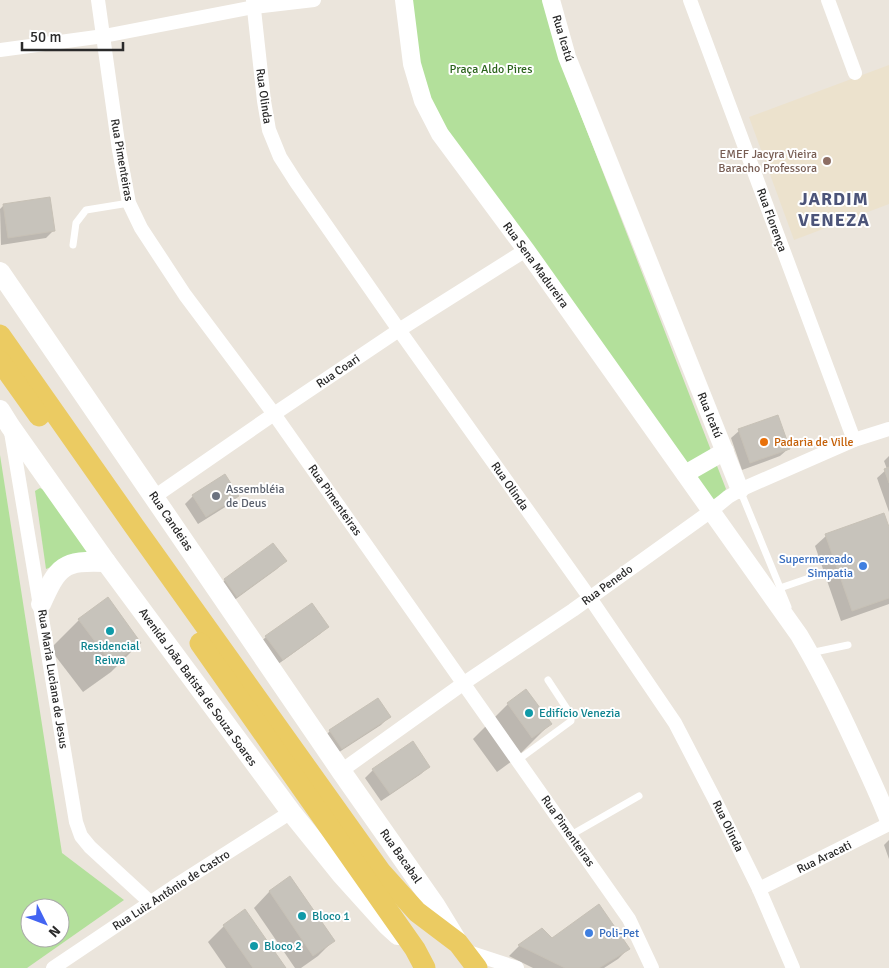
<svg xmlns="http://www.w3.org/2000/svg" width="889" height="968" viewBox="0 0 889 968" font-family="Signika,sans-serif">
<rect width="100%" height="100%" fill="#ebe5dc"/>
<polygon fill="#ece2cd" points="889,65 889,204 794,240 749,117"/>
<g fill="#b3e09b" fill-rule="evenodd">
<polygon points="410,0 543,0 559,59 726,489 722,494 709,502 447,129 427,98 418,63"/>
<path d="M0,455L62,853L124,900L27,968H0ZM30,908H60V938H30Z"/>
<polygon points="40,488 46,491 88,553 46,569 35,491"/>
</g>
<g fill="#0003">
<polygon points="4,205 54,230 46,238 1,245 0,209"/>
<polygon points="739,431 788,449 780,456 742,470 731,438"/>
<polygon points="889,456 889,512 877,478 887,469 884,461"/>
<polygon points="193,496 237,496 230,504 198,524 185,504"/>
<polygon points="889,531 889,604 841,621 815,546 826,536"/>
<polygon points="285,561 277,569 229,604 217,588 225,580"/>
<polygon points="79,620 140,643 111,672 83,692 50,649"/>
<polygon points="327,627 320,634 274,667 258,644 266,637"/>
<polygon points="508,704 550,724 515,759 497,772 473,739"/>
<polygon points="389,717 381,725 333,756 322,739 330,731"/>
<polygon points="429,766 421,774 381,801 365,778 373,770"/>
<polygon points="889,840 889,859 884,845"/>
<polygon points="290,878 333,941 318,956 301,968 295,968 254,908 269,892"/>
<polygon points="245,911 284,968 226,968 208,942 224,926"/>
<polygon points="542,930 552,940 628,949 618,959 604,968 533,968 509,956 519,946"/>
</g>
<g fill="#c7c3bb" stroke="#c7c1b6">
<polygon points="50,197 55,231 8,238 3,204"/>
<polygon points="778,415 790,449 750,463 738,429"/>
<polygon points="889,467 889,483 884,469"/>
<polygon points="225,474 239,496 206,517 192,495"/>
<polygon points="884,513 889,527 889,598 852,611 825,534"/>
<polygon points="273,543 287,561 237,597 224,579"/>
<polygon points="108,597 141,643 112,664 78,619"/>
<polygon points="312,603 329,627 283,660 265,636"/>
<polygon points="526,689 552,724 532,738 507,703"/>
<polygon points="378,698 391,717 342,749 329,730"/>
<polygon points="413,741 430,767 390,794 372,769"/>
<polygon points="290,876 335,941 313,956 269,891"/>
<polygon points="599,904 630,949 599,968 565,968 518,945 542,928 552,938"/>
<polygon points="245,909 286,968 253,968 223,925"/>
</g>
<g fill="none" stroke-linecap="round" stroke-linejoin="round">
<g stroke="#fff" stroke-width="7">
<polyline points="73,245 76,223 86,210 129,203"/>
<polyline points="740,490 788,607"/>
<polyline points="780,588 815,576"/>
<polyline points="810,653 848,645"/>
<polyline points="518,760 571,721 571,715 548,680"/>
<polyline points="571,835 639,796"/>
</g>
<g stroke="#fff" stroke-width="14">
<polyline points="98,0 119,150 129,203 141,228 185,295 274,414 629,919 652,968"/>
<polyline points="253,0 264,101 269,130 280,157 296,182 399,330 590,598 675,723 715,800 759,889 793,968"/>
<polyline points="690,0 854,440"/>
<polyline points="828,0 855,73"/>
<polyline points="0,50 104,36 254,7 314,0"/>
<polyline points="11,432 76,822 81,836 90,847 151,903"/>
<polyline points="154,497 274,414 399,330 526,250"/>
<polyline points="341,771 464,683 573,610 711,511 728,497 740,490 854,440 889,429"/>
<polyline points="759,889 889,824"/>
<polyline points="465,951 517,968"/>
<polyline points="53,968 175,886 291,812"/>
</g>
<g stroke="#fff" stroke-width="18">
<path d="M404,0L412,64L423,101L440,134L526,250L799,635C820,670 838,707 855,744C867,770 879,795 889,821"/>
<polyline points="551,0 567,57 740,490"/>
<polyline points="685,474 725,451"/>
</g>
<g stroke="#fff" stroke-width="20">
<polyline points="0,272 341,771 435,905 457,941"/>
<polyline points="0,410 10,426 106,562 291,812 341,874 387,925 398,935"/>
<path d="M41,604C58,566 63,560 106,562"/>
</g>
<g stroke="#ebcb62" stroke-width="21">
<polyline points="0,335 134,526 381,872 417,912 458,943 477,968"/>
<polyline points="0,361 39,416"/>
<polyline points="200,643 415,949 425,968"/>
</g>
</g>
<circle fill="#8d6e63" stroke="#fff" stroke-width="2" cx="827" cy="161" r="5"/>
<circle fill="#e8710a" stroke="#fff" stroke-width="2" cx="764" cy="442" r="5"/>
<circle fill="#6b7280" stroke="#fff" stroke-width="2" cx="216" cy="496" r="5"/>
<g fill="#3f7fe0" stroke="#fff" stroke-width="2">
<circle cx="863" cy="566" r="5"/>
<circle cx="589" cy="933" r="5"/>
</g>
<g fill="#0f9aa8" stroke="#fff" stroke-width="2">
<circle cx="110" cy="631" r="5"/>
<circle cx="529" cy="713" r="5"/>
<circle cx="302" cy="916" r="5"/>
<circle cx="254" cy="946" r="5"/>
</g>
<g text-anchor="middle" stroke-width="4" stroke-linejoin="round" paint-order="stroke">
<g font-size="12" fill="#2a2a2a" stroke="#fff">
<text transform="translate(563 38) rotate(73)" y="4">Rua Icatú</text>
<text transform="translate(264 96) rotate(82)" y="4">Rua Olinda</text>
<text transform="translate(122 160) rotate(80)" y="4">Rua Pimenteiras</text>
<text transform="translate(772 220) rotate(70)" y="4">Rua Florença</text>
<text transform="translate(536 265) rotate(54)" y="4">Rua Sena Madureira</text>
<text transform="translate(338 371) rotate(-34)" y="4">Rua Coari</text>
<text transform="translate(710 415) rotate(68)" y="4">Rua Icatú</text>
<text transform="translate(510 486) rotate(55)" y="4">Rua Olinda</text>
<text transform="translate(335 500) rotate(55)" y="4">Rua Pimenteiras</text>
<text transform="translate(171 521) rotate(56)" y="4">Rua Candeias</text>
<text transform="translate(607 585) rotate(-36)" y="4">Rua Penedo</text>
<text transform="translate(53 679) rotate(81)" y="4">Rua Maria Luciana de Jesus</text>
<text transform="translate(198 687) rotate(54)" y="4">Avenida João Batista de Souza Soares</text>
<text transform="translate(728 826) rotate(64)" y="4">Rua Olinda</text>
<text transform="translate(568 831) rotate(55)" y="4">Rua Pimenteiras</text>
<text transform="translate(401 856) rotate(55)" y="4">Rua Bacabal</text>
<text transform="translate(824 857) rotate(-26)" y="4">Rua Aracati</text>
<text transform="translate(171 890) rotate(-33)" y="4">Rua Luiz Antônio de Castro</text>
</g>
<g font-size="12" fill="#2c641d" stroke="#fff">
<text x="491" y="73">Praça Aldo Pires</text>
</g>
<g font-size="12" fill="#785e54" stroke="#fff" text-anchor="end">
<text x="817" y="158">EMEF Jacyra Vieira<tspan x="817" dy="14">Baracho Professora</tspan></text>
</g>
<g font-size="12" fill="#c56008" stroke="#fff" text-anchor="start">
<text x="774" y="446">Padaria de Ville</text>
</g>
<g font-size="12" fill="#5b616d" stroke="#fff" text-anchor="start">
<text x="226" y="493">Assembléia<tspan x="226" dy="14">de Deus</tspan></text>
</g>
<g font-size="12" fill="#366cbe" stroke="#fff" text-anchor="end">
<text x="853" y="563">Supermercado<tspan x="853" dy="14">Simpatia</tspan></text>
<text x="599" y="937" text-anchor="start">Poli-Pet</text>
</g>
<g font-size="12" fill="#0d838f" stroke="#fff" text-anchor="start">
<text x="110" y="650" text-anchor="middle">Residencial<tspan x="110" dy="14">Reiwa</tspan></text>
<text x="539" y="717">Edifício Venezia</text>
<text x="312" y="920">Bloco 1</text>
<text x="264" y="950">Bloco 2</text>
</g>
<g font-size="18" font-weight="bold" letter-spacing="1" fill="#4c5479" stroke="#fff">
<text x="834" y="205">JARDIM<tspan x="834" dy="21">VENEZA</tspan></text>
</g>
</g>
<g transform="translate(45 923) rotate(132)"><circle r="24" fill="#ffffff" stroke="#aaaaaa"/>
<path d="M0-4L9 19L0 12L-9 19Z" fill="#4364f2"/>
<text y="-8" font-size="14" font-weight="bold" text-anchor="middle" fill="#2a2a2a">N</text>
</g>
<path d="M22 42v8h101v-8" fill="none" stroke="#2a2a2a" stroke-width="2.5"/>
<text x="30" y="42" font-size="15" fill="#2a2a2a" stroke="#ffffff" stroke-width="4" paint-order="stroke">50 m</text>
</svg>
